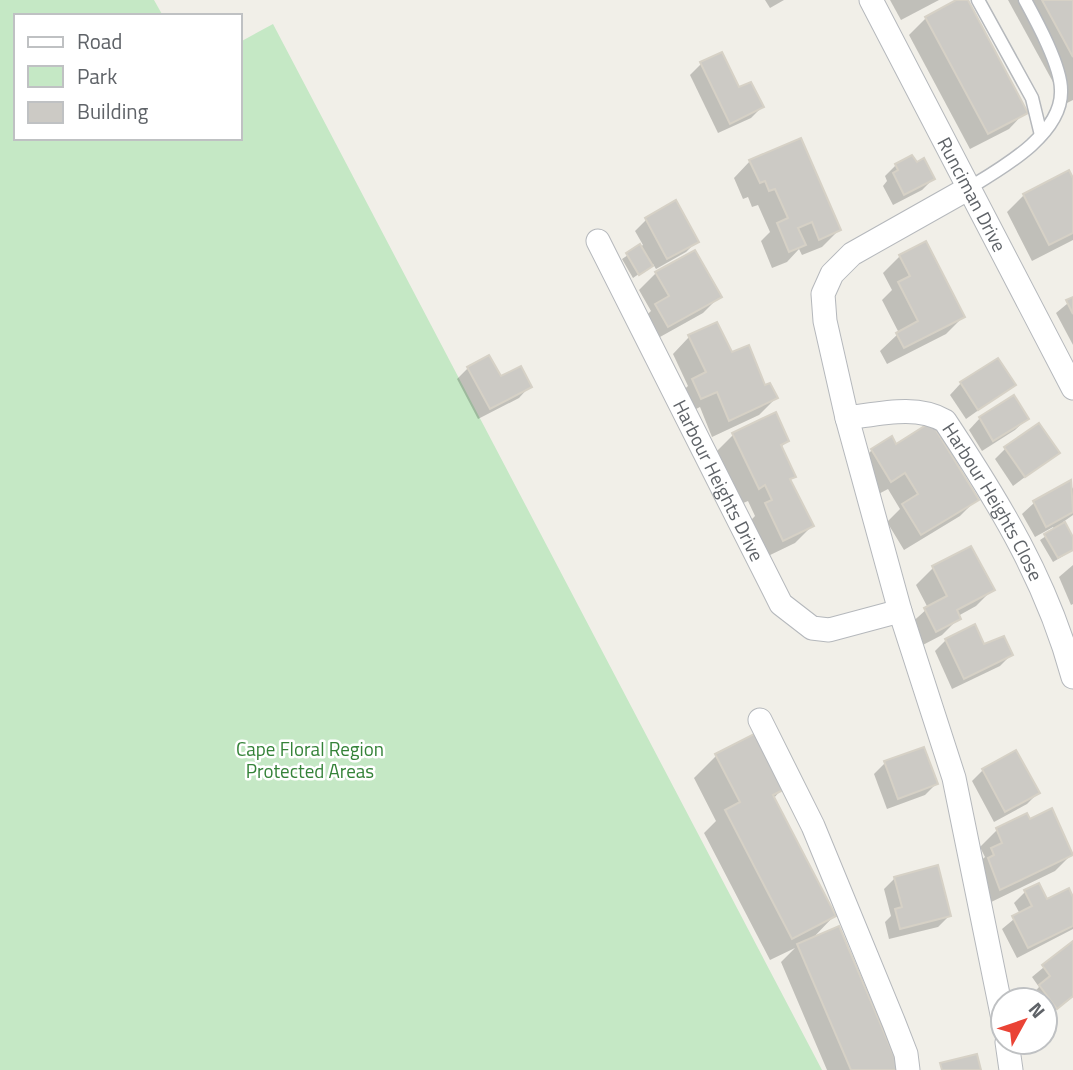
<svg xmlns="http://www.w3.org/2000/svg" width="1073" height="1070" viewBox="0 0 1073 1070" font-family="'Titillium Web',sans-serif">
<rect width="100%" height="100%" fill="#f1efe8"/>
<polygon fill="#c5e8c5" points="0,0 154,0 163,16 16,16 16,138 240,138 240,42 273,24 822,1070 0,1070"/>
<g fill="#0003">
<polygon points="765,0 784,0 770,8"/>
<polygon points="890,0 939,0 901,20"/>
<polygon points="960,0 966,0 1025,112 1009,129 970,149 909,35 926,18"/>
<polygon points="1008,0 1073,0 1073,100 1065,104"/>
<polygon points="701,64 738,90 762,107 751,118 718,133 690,75"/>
<polygon points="750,161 839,230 822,247 802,255 799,249 787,262 772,268 761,241 770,232 758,205 752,207 748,197 743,199 734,178"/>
<polygon points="896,165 916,165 933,179 922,190 893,205 883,186 887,181 885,176"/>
<polygon points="1068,172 1071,178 1073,177 1073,240 1032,261 1007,212 1024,195"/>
<polygon points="676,203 697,241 686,252 656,269 653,264 633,278 622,259 643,245 635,231 646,220"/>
<polygon points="900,256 963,317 946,334 887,364 880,351 899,333 882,300 892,290 883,273"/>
<polygon points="656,273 720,296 703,313 651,342 639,322 651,311 639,290"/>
<polygon points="1073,299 1073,345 1056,313"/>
<polygon points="689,337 731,355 776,398 759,415 712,437 700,407 684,415 676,397 688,386 673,354"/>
<polygon points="468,368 500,379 530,386 519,398 478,419 457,379"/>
<polygon points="961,383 1014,385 966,419 950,395"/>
<polygon points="980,418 1027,419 1015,430 982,451 969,430"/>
<polygon points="733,435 787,441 780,448 794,477 789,481 812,526 795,543 766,557 749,522 755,516 748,501 741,504 716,452"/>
<polygon points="896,446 976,500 960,516 904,550 887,522 900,509 888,489 873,497 855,467 872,450"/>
<polygon points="1006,448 1057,453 1013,486 995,459"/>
<polygon points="1070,483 1073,489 1073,515 1063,522 1073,541 1073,550 1053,562 1040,540 1055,530 1053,527 1035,537 1022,514 1034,503"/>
<polygon points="971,548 992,590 976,606 958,616 959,618 942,635 919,647 908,626 928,608 916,585 933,568"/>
<polygon points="1073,565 1073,604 1071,605 1059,577"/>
<polygon points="946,640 984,647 1011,655 1000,666 952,689 935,651"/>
<polygon points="716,756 783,788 773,799 834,916 811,940 898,1070 827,1070 781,962 795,948 770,960 704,833 716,821 694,778"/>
<polygon points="885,763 936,784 925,795 887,809 874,774"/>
<polygon points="983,770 1038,793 1027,804 994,822 972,781"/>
<polygon points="997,830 1072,854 1055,871 983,906 975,866 985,857 980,847"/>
<polygon points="895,878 949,916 938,927 889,939 885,922 891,916 884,889"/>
<polygon points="1025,892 1046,901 1073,900 1073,929 1017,958 1002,929 1020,914 1014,903"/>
<polygon points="1073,943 1073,997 1045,1018 1045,1000 1032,1000 1030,997 1039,987 1032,977"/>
</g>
<g fill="#cccac5" stroke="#d6d1c6" stroke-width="2">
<polygon points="956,0 968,0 1028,113 988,134 925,17"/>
<polygon points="1042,0 1073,0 1073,57"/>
<polygon points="722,52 739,87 751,82 764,107 730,124 700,62"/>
<polygon points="801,138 841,230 819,240 812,222 798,228 806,245 789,252 777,223 788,218 775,189 769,191 765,181 760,183 749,160"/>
<polygon points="912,155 917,162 924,158 935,179 904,195 893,173 898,170 895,164"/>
<polygon points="1069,170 1073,178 1073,233 1049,245 1023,194"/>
<polygon points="676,200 699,242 667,259 645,218"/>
<polygon points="926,241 965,317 904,348 896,333 918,321 898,282 910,276 899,255"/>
<polygon points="640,244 653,266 639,275 626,253"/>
<polygon points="695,250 722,297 668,327 655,304 669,296 655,272"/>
<polygon points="1073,297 1073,314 1066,300"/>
<polygon points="717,322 732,352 749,345 765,385 770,383 778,398 729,421 717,392 701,399 692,379 706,372 688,335"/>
<polygon points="489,355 501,376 521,366 532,387 490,409 467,367"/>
<polygon points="998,358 1016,385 978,410 960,382"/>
<polygon points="1014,395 1029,419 993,441 979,417"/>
<polygon points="776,412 789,441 781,445 796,477 790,479 814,526 783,541 765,503 772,500 765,485 759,489 732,433"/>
<polygon points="931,422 979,500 921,535 902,504 918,494 905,473 891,482 871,449 892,436 896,444"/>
<polygon points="1039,423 1060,453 1025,477 1004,447"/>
<polygon points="1071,480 1073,512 1046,527 1033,501"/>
<polygon points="1065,522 1073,537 1073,550 1058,558 1044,534"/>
<polygon points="971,546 995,590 957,610 961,619 936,632 924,608 947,596 932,566"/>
<polygon points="975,624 984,644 1004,636 1013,655 964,679 945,639"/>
<polygon points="756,733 785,789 773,795 836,916 792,939 725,810 740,802 715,754"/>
<polygon points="924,747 938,784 898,799 884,761"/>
<polygon points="1016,750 1040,793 1005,812 982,769"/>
<polygon points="1052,808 1073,855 1000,890 988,858 994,855 991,848 1002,843 996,828 1027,813 1030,819"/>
<polygon points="938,865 951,916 900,929 895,909 902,907 894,877"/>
<polygon points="1039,883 1047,899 1069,888 1073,897 1073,926 1028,948 1012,916 1032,906 1024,890"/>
<polygon points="839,926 900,1070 851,1070 797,944"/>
<polygon points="1073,941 1073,996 1057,1009 1039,985 1050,976 1042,965"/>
<polygon points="977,1054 981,1070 942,1070 940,1063"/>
</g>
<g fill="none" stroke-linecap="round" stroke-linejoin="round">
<defs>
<g id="service">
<polyline points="978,0 1032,98 1041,135"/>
<path d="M969,188C1002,168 1063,134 1061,90C1061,66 1037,22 1025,0"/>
</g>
<g id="minor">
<path id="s1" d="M871,0L1073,388"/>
<polyline points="969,188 852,254 832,274 823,294 825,321 847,418 900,611 954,778 1003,1019"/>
<path id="s2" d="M598,241L781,604L812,628L829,630L900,611"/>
<path id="s3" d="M847,418C879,414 917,404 945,421C1000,504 1047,581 1073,677"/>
<polyline points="760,720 813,826 894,1023 906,1054 908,1070"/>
<polyline points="1007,1042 1011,1070"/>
</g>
</defs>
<use href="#service" stroke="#b5b8bc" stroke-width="15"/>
<use href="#minor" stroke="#b5b8bc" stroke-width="25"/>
<use href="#service" stroke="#fff" stroke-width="12"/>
<use href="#minor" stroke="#fff" stroke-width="23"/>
</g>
<g text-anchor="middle" stroke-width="5" stroke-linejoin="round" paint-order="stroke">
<g font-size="19" fill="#5f6368" stroke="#fff">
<text dy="7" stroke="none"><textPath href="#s1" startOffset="219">Runciman Drive</textPath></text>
<text dy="7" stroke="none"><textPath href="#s2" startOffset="268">Harbour Heights Drive</textPath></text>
<text dy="7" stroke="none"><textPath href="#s3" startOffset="194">Harbour Heights Close</textPath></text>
</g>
<g font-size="19" fill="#348238" stroke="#fff">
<text x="310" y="756">Cape Floral Region<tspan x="310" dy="22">Protected Areas</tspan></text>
</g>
</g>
<rect x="14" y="14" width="228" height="126" fill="#ffffff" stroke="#bfc1c3" stroke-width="2"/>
<rect x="28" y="37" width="35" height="10" fill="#ffffff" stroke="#bfc1c3" stroke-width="2"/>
<text x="77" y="49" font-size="21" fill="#5f6368">Road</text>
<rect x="28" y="66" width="35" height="21" fill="#c5e8c5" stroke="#bfc1c3" stroke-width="2"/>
<text x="77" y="84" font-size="21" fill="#5f6368">Park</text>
<rect x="28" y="102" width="35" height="21" fill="#cccac5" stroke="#bfc1c3" stroke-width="2"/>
<text x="77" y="119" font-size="21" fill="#5f6368">Building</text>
<g transform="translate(1024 1021) rotate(50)"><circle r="33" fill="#ffffff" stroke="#bfc1c3" stroke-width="2"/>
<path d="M0-5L12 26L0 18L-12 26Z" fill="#ea4335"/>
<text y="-10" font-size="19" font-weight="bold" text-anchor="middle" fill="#5f6368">N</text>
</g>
</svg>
